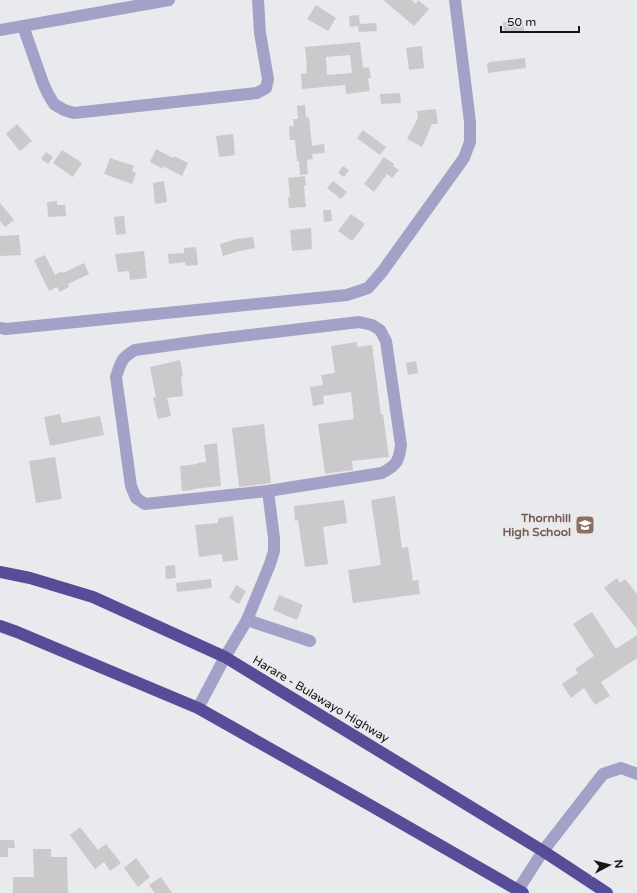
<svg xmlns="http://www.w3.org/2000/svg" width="637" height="893" viewBox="0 0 637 893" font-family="'Varela Round',sans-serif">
<rect width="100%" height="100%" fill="#e9eaed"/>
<g fill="#cbc9cb" fill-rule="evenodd">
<polygon points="383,0 411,0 416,4 418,0 429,9 414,26"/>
<polygon points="316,5 336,18 328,31 307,19"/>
<polygon points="359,15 360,24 376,23 377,31 359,32 358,26 350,27 349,16"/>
<polygon points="523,21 524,32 504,33 503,22"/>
<path d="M360,42L363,68L369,67L371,78H368L370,91L346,94L345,85L302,89L301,74L307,73L306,67L307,66L305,47ZM350,55L352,73L327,75L326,57Z"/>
<polygon points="422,46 424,68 409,70 406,48"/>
<polygon points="525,58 526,68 488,73 487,64 489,63 489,62"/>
<polygon points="400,93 401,103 381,104 380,94"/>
<polygon points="305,105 306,118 309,117 312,146 324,144 325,153 312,154 313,159 307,160 308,174 300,175 299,161 297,161 295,140 290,140 289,126 294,126 293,119 298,119 297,106"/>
<polygon points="436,109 438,124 432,124 422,147 407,139 418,118 417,111"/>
<polygon points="17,124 32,141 20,151 6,134"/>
<polygon points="363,130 386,147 380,155 357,138"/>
<polygon points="233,134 235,155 219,157 216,136"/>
<polygon points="156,149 173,158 174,156 188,163 182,176 163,166 163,169 150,162"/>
<polygon points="62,150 82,163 73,177 53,163"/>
<polygon points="46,152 53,157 48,164 41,159"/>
<polygon points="384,157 394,164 393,166 399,170 392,178 387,174 374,192 364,184"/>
<polygon points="110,158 134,166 132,171 136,173 132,184 104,174"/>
<polygon points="343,166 349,170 344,177 338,173"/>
<polygon points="305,176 306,185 304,186 306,207 289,208 288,197 290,197 288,178"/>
<polygon points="164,181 167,202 155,204 153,183"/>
<polygon points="333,181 347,192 341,199 327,188"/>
<polygon points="57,201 57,205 65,205 66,216 48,217 47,202"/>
<polygon points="0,203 14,220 5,227 0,221"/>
<polygon points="323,210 331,210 332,221 324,222"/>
<polygon points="351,214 365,224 352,241 338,231"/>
<polygon points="124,216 126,234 116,235 114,217"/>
<polygon points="311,228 312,249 292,251 290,230"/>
<polygon points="19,235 21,255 0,256 0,236"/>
<polygon points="253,237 255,248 240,251 223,256 220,244 236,239"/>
<polygon points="196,247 198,265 186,266 185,262 169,264 168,254 184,253 184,248"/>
<polygon points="144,251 147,278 130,280 129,271 118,272 115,254"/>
<polygon points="45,255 55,275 62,271 63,273 84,263 89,274 68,284 69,287 60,292 57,287 49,291 34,260"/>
<polygon points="357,342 357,347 372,345 381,415 383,414 389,457 352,461 353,470 325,474 318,424 354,419 351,392 323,396 324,404 313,406 310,387 323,385 321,375 335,373 331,346"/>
<polygon points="180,360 183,376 181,377 183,396 167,398 171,416 158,419 153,398 156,397 150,367"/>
<polygon points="416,361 418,373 408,375 406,363"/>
<polygon points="60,414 62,423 100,416 104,435 50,446 44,417"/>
<polygon points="264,424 271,483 239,487 232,428"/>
<polygon points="217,443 221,486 193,489 193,490 182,491 180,466 197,464 197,463 206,462 204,445"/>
<polygon points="55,457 62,499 36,503 29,461"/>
<polygon points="395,496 402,548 408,547 413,581 418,580 420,594 353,603 348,570 381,565 371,500"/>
<polygon points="344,500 347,523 323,527 328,564 305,567 298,520 295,521 294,506"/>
<polygon points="233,516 238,560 223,562 222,554 199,557 195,525 218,523 218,518"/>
<polygon points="175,565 176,578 166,579 165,566"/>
<polygon points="617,578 620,583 625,579 637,594 637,629 604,588"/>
<polygon points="211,579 212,588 177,592 176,583"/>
<polygon points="236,585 246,591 239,604 229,598"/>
<polygon points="279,595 303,605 297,620 273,610"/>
<polygon points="592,612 616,649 637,635 637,658 601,682 610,696 595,705 584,688 571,698 562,684 578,673 575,669 594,656 573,624"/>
<polygon points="80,827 98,850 106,844 121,863 110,871 104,862 95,869 70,835"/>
<polygon points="0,840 14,840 15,848 8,848 8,857 0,857"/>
<polygon points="33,849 51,849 51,857 67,857 68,893 13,893 13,877 34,877"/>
<polygon points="136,858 150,877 138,887 124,868"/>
<polygon points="161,877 172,893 155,893 149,885"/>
</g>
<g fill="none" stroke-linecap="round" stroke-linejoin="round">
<g stroke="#a3a1c7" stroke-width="12">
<polyline points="23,26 43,83 48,94 54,104 64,110 74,113 257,93 266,88 268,79 260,33 258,0"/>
<polyline points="0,30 169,0"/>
<path d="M359,322L372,325L380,330L386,341L401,445C399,461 397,465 382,473L268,491L145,504L136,498L131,486L116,377C121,362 121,358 135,350L208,340Z"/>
<polyline points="0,328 6,329 347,295 368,288 382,272 464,158 470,142 470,122 455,0"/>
<polyline points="247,620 310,641"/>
<polyline points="198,708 225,657 247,620 270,564 274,551 274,538 268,491"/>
<polyline points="518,890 543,851 603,774 621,768 637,774"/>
</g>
<g stroke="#574c98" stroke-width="12">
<polyline points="0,572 30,578 93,597 225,657 543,851 607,893"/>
<polyline points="0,626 17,632 198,708 368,804 523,893"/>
</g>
</g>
<defs>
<symbol id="school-square" viewBox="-11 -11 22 22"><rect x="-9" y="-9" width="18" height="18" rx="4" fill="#8d6e63" stroke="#e9eaed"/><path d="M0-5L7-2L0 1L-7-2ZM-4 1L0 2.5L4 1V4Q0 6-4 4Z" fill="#fff"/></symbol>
</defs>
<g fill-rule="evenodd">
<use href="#school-square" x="574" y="514" width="22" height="22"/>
</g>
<g text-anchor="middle" stroke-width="3" stroke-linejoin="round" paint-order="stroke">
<g font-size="12" font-weight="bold" fill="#785e54" stroke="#e9eaed" text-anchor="end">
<text x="571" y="522">Thornhill<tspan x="571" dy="14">High School</tspan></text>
</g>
<g font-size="12" fill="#171718" stroke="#e9eaed">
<text transform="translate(321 699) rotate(31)" y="4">Harare - Bulawayo Highway</text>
</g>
</g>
<g transform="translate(609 865) rotate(83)" stroke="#e9eaed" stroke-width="3" paint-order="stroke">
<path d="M0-3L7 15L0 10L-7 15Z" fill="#171718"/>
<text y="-6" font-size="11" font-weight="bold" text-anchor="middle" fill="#171718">N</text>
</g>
<path d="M501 26v6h78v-6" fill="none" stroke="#171718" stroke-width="2"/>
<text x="507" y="26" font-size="12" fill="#171718" stroke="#e9eaed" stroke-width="3" paint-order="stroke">50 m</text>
</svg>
